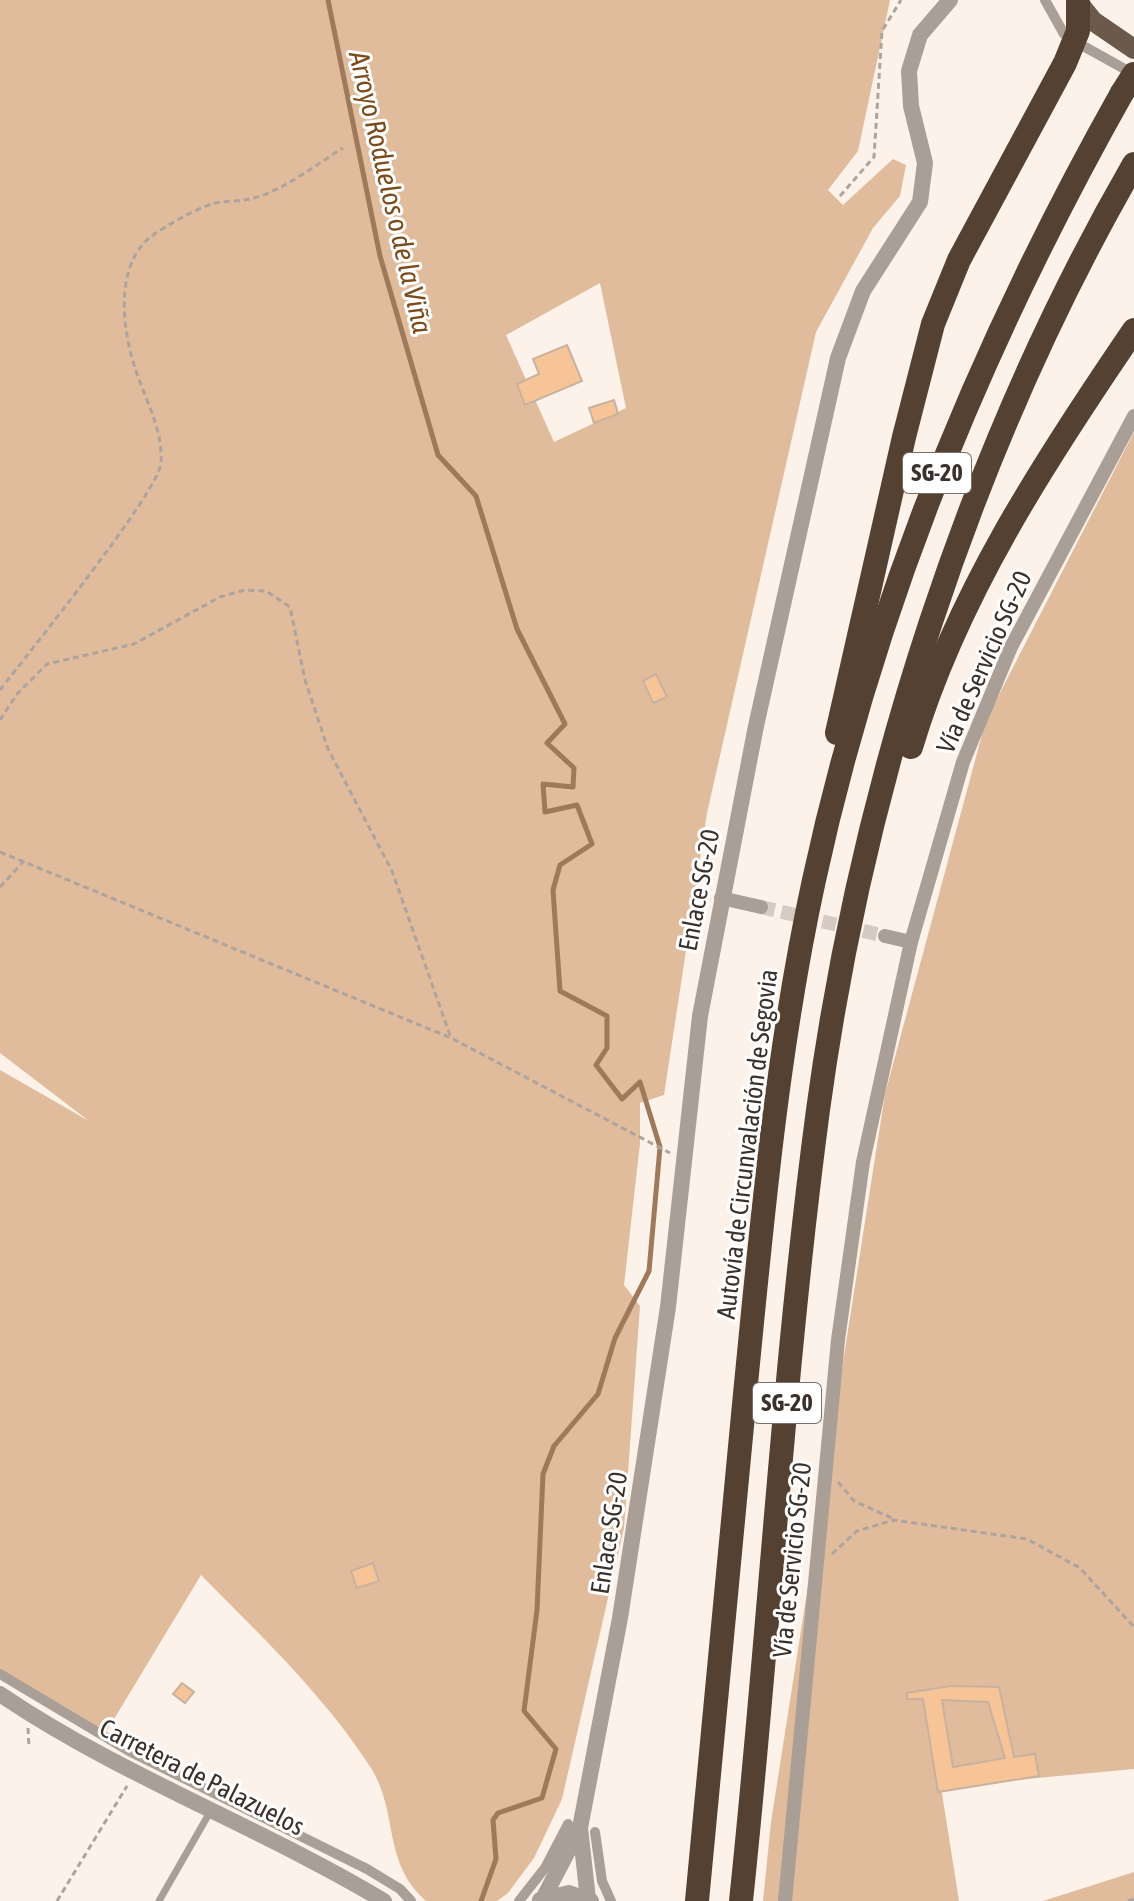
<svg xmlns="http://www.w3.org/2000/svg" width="1134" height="1901" viewBox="0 0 1134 1901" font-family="'Asap Condensed',sans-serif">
<rect width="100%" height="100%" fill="#fcf2ea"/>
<g fill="#e0bb9c" fill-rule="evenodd">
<path d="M0,0H890L858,151L828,190L843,205L893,159L906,165L900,196L873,228L816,332L707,813L664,1095L640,1103V1143L624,1285L640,1306L624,1528L562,1799L534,1858L508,1893L497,1901H426C382,1863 399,1813 371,1768C324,1695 261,1636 201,1575L105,1734L0,1674V1070L89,1121L0,1053ZM600,283L626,408L554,442L506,335Z"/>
<polygon points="1134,432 1134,1769 941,1787 959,1901 763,1901 771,1822 885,1094 986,720"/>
<polygon points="1134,1872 1134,1901 1043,1901"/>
</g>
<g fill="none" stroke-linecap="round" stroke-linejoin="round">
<polyline stroke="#9e795a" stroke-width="5" points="328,0 380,256 438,455 476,496 517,629 565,724 547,743 574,768 573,787 543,784 545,812 577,805 592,844 560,865 553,890 560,991 607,1016 607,1048 596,1065 622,1099 640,1082 660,1147 649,1271 615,1338 598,1394 554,1446 543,1474 537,1610 524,1711 556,1749 542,1798 498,1813 493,1820 496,1859 481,1901"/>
</g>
<g fill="#f7c498" stroke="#c8b29f" stroke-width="2" fill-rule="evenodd">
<polygon points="567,345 582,381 525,405 517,384 539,374 533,359"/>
<polygon points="614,400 618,414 594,423 589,408"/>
<polygon points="656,674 667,697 653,703 643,681"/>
<polygon points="373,1563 379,1581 357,1588 351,1571"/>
<polygon points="182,1683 194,1692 185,1703 173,1694"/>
<path d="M950,1686L999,1687L1014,1757L1035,1754L1039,1776L938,1792L923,1699H907V1693ZM942,1700L988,1702L1005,1758L953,1767Z"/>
</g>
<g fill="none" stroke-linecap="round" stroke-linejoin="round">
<polyline stroke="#d5cbc4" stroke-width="14" stroke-dasharray="14 7" stroke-linecap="butt" points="761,907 885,936"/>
<g stroke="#aea49d" stroke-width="3" stroke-dasharray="6 4" stroke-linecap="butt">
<polyline points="840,196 874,157 882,31 901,0"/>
<path d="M0,690C26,656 159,492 161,463C163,430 146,401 136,371C123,332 115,275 144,243C153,232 197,208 212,204C225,200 240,202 254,198C286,189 315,165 343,148"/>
<polyline points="0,720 17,694 47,664 134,644 220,597 245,590 266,591 290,607 305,680 328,749 392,871 451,1038"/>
<polyline points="0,852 451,1038 670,1153"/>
<polyline points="0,887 24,861"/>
<polyline points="838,1482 854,1501 894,1519"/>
<polyline points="832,1554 857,1531 894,1520 1027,1539 1080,1568 1134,1627"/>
<polyline points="28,1728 29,1748"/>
<polyline points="57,1901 127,1786"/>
<polyline points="1128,1901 1134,1899"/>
</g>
<polyline stroke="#a99f97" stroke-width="7" points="159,1901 210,1812"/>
<g stroke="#a99f97" stroke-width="10">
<polyline points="1045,0 1064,34"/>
<polyline points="1085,47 1132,73"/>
<polyline points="0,1674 129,1751 367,1869 400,1889 411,1901"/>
<polyline points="595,1832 602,1881 611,1901"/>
<polyline points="519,1901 545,1868 568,1824"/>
</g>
<g stroke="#a99f97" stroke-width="14">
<polyline points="721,898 761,907"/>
<polyline points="885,936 911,942 963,762 1011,647 1134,416"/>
<polyline points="785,1901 838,1340 863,1162 911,942"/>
</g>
<g stroke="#a99f97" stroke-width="16">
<path d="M0,1694C121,1776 259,1826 384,1901"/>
<polyline points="544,1897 580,1828"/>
<polyline points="588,1899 580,1828 620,1618 668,1307 700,1016 756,726 838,358 863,291 920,202 925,163 911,106 909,71 920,35 950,0"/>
<polyline points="540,1900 569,1893 591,1901"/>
</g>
<polyline stroke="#6b5a4c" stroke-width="20" points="1076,0 1093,21 1134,49"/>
<g stroke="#544132" stroke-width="24">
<polyline points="837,733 904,437 933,324 959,260 1065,63 1078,31 1078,3"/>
<path d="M911,747C956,596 1046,459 1134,330"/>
<path d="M697,1901C713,1732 729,1563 745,1394C762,1221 777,1050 814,880C874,603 983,340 1122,93"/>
<path d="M741,1901C769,1638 783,1372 818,1110C862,785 970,448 1134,164"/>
</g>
<polyline stroke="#544132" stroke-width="24" points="1122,93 1134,74"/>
</g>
<g text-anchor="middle" stroke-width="6" stroke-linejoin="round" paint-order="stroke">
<g fill="#fff" stroke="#766f6a" stroke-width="2">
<rect x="903" y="453" width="68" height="40" rx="6"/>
<rect x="753" y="1383" width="68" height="40" rx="6"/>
</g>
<g font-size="24" font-weight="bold" fill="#3b312a">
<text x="937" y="481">SG-20</text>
<text x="787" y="1411">SG-20</text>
</g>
<g font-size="26" fill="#3b312a" stroke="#fff">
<text transform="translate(984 662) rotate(-66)" y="9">Vía de Servicio SG-20</text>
<text transform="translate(699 890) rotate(-79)" y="9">Enlace SG-20</text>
<text transform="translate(747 1144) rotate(-83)" y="9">Autovía de Circunvalación de Segovia</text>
<text transform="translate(609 1533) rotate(-81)" y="9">Enlace SG-20</text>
<text transform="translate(792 1560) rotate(-84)" y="9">Vía de Servicio SG-20</text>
<text transform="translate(202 1777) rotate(27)" y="9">Carretera de Palazuelos</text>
</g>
<g font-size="28" font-style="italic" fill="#7b4b1b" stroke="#fff">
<text transform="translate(391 192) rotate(77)" y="10">Arroyo Roduelos o de la Viña</text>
</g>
</g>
</svg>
